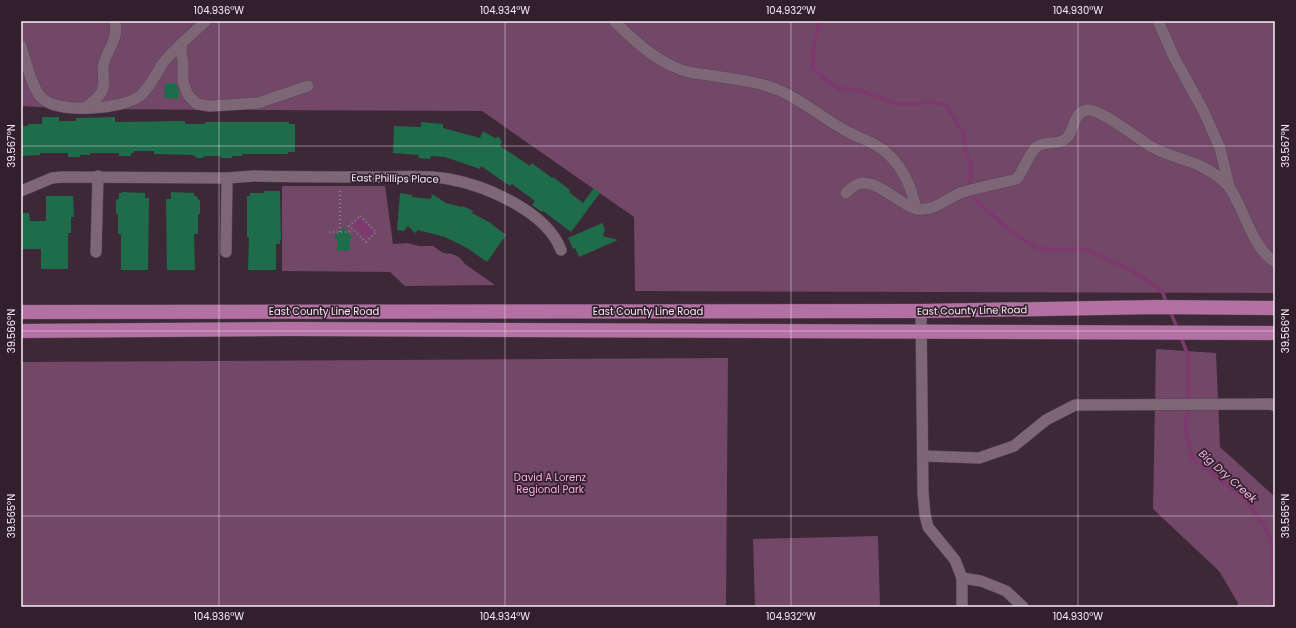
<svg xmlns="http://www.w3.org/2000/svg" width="1296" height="628" viewBox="0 0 1296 628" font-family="Poppins,sans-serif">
<rect width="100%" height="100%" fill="#3c2836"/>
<g fill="#724768">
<polygon points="21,21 1275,21 1275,293 635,291 634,217 482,111 72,109 21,106"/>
<polygon points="282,186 385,186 393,244 407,243 419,246 433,246 443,253 453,254 460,258 465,264 495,285 405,286 390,272 282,271"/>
<polygon points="1156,349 1216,353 1220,447 1275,497 1275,607 1237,607 1238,603 1219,571 1153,509"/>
<polygon points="728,358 726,607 21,607 21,362"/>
<polygon points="878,536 880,607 755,607 753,539"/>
</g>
<polygon fill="#7e3a6f" points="360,218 374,232 367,239 353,225"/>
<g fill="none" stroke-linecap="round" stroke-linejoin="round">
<g stroke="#7e3a6f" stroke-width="3.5">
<path d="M819,21C819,29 817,32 815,39C813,49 813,59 813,68L826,80L839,89H851L867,93L899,105L930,102L944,104L953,116L963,133L966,153L971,164L970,182"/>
<polyline points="972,196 1002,224 1016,235 1037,248 1052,250 1084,249 1097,254 1132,271 1162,291 1167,304"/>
<polyline points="1170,311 1178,330"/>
<polyline points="1180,335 1188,355 1188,408 1185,426 1192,458 1220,479 1248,503 1262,522 1272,542 1274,595 1271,607"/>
</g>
</g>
<g fill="#1e6c4a">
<polygon points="165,84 176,84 179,91 178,99 164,98"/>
<polygon points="42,117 59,117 59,121 76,121 76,118 115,117 115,122 185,121 185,124 205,124 205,122 289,122 289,124 295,124 295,152 289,152 287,154 242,154 242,156 232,156 232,158 221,158 221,156 205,156 202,158 197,158 193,155 154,154 154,151 134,151 134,153 131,153 131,156 119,156 119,153 90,153 90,155 80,155 80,157 68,157 68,153 40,153 40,155 21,156 21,126 28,126 28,124 42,124"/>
<polygon points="421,122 443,124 443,128 480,138 483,131 495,138 499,137 502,142 500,146 530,166 532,163 552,178 553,177 570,190 569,192 583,203 594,188 600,193 571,232 543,211 542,212 532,205 535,201 524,193 512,184 510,186 481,166 480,169 445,157 431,156 430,159 418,158 419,155 393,153 394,126 421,127"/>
<polygon points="264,191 280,191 281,240 280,240 280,244 276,244 276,270 248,270 249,238 247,237 247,196 250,196 250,193 264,193"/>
<polygon points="122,192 145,193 145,198 149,198 148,270 121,270 121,234 118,234 118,214 116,214 116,202 117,199 119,199 119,193 122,193"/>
<polygon points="171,192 194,193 194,196 196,196 200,201 200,214 198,214 198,234 194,234 195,270 167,270 166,199 171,199"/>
<polygon points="400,193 412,195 412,197 431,199 432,194 446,203 462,207 463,206 473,211 472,213 489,222 506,235 487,262 467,248 445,237 418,230 415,233 408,226 404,231 397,230"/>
<polygon points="46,196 73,196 74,217 71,217 71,233 68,233 68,269 41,269 41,249 22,249 21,248 21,213 29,213 30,221 46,221"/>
<polygon points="602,223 605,229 603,236 618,240 579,257 575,248 573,249 568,238"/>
<polygon points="343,227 352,237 350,239 350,250 337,251 337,240 334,237"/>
</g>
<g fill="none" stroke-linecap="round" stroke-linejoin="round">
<defs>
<g id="minor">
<polyline points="206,21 182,43 181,53 183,61 183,82 188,95 197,104 210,106 258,103 308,86"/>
<path d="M614,21C633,39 652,58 677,68C686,73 699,74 709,75C726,78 743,80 760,84C795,92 819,117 850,133C864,140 879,144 890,156C905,171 912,188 916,209"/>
<polyline points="1158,21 1175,59 1203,110 1220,148 1229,186"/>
<path d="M21,46C26,61 32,90 43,99C61,114 123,109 140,96C148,89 156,75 161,66C167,57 175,50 182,43"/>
<path d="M85,108C91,103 97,99 101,93C106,85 103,77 103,68C105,50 119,43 115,21"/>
<path d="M21,191L52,178L62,177L227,178L254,176C296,177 337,177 379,177C402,177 426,175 449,179C487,186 547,212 561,250"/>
<path d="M846,193C849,190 853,186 858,184C877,177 900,207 919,209C936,211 948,197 963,192C981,187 999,183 1017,179C1023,170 1031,150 1038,146C1045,141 1057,145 1064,140C1076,133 1071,113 1087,110C1100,108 1137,138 1150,146C1174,160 1198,159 1221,179C1224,182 1227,184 1229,187C1245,209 1251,247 1275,262"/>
<polyline points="96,252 98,176"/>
<polyline points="226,252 227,178"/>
<polyline points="921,311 923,493 925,515 928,527 955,560 962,578 962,607"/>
<polyline points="924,456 979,458 1014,446 1046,420 1075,405 1272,404 1275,406"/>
<polyline points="962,578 981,581 1006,591 1023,607"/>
</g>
<g id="major">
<polyline points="21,312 921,311 1156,307 1275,308"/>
<polyline points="21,331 290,329 1275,333"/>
</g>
</defs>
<use href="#minor" stroke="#564652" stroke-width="12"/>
<use href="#major" stroke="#564652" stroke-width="15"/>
<g stroke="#8f7e8a" stroke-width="2" stroke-dasharray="1 3" stroke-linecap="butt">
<polygon points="360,216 376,232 366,242 349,226"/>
<polyline points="329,232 349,232 352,229"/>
<polyline points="340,232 340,188"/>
</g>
<use href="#minor" stroke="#7d6676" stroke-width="11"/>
<use href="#major" stroke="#b271a2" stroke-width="14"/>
</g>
<path fill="none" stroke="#f9ecf5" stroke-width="1" stroke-opacity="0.45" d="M219,21V607M505,21V607M791,21V607M1078,21V607M21,146H1275M21,331H1275M21,516H1275"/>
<g text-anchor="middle" stroke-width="3.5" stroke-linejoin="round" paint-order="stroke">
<g font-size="10" fill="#f9ecf5" stroke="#311f2c">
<text transform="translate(395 178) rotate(1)" y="4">East Phillips Place</text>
<text transform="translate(972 310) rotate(-1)" y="4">East County Line Road</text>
<text x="324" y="315">East County Line Road</text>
<text x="648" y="315">East County Line Road</text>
</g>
<g font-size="10" fill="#faace6" stroke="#311f2c">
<text x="550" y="481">David A Lorenz<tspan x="550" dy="12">Regional Park</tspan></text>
</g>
<g font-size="11" font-style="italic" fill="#f7bce7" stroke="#311f2c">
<text transform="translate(1228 476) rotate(42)" y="4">Big Dry Creek</text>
</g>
</g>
<rect width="1296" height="628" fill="none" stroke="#311f2c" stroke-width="44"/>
<rect x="22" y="22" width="1252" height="584" fill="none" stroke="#f9ecf5" stroke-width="1.5"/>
<g font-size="10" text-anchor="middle" fill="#f9ecf5">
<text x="219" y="14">104.936°W</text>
<text x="505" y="14">104.934°W</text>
<text x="791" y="14">104.932°W</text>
<text x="1078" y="14">104.930°W</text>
<text transform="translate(11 146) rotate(-90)" y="4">39.567°N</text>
<text transform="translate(1285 146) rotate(-90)" y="4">39.567°N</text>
<text transform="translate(11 331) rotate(-90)" y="4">39.566°N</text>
<text transform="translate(1285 331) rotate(-90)" y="4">39.566°N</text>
<text transform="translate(11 516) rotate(-90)" y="4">39.565°N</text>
<text transform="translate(1285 516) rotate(-90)" y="4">39.565°N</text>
<text x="219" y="620">104.936°W</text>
<text x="505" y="620">104.934°W</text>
<text x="791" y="620">104.932°W</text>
<text x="1078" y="620">104.930°W</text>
</g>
</svg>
